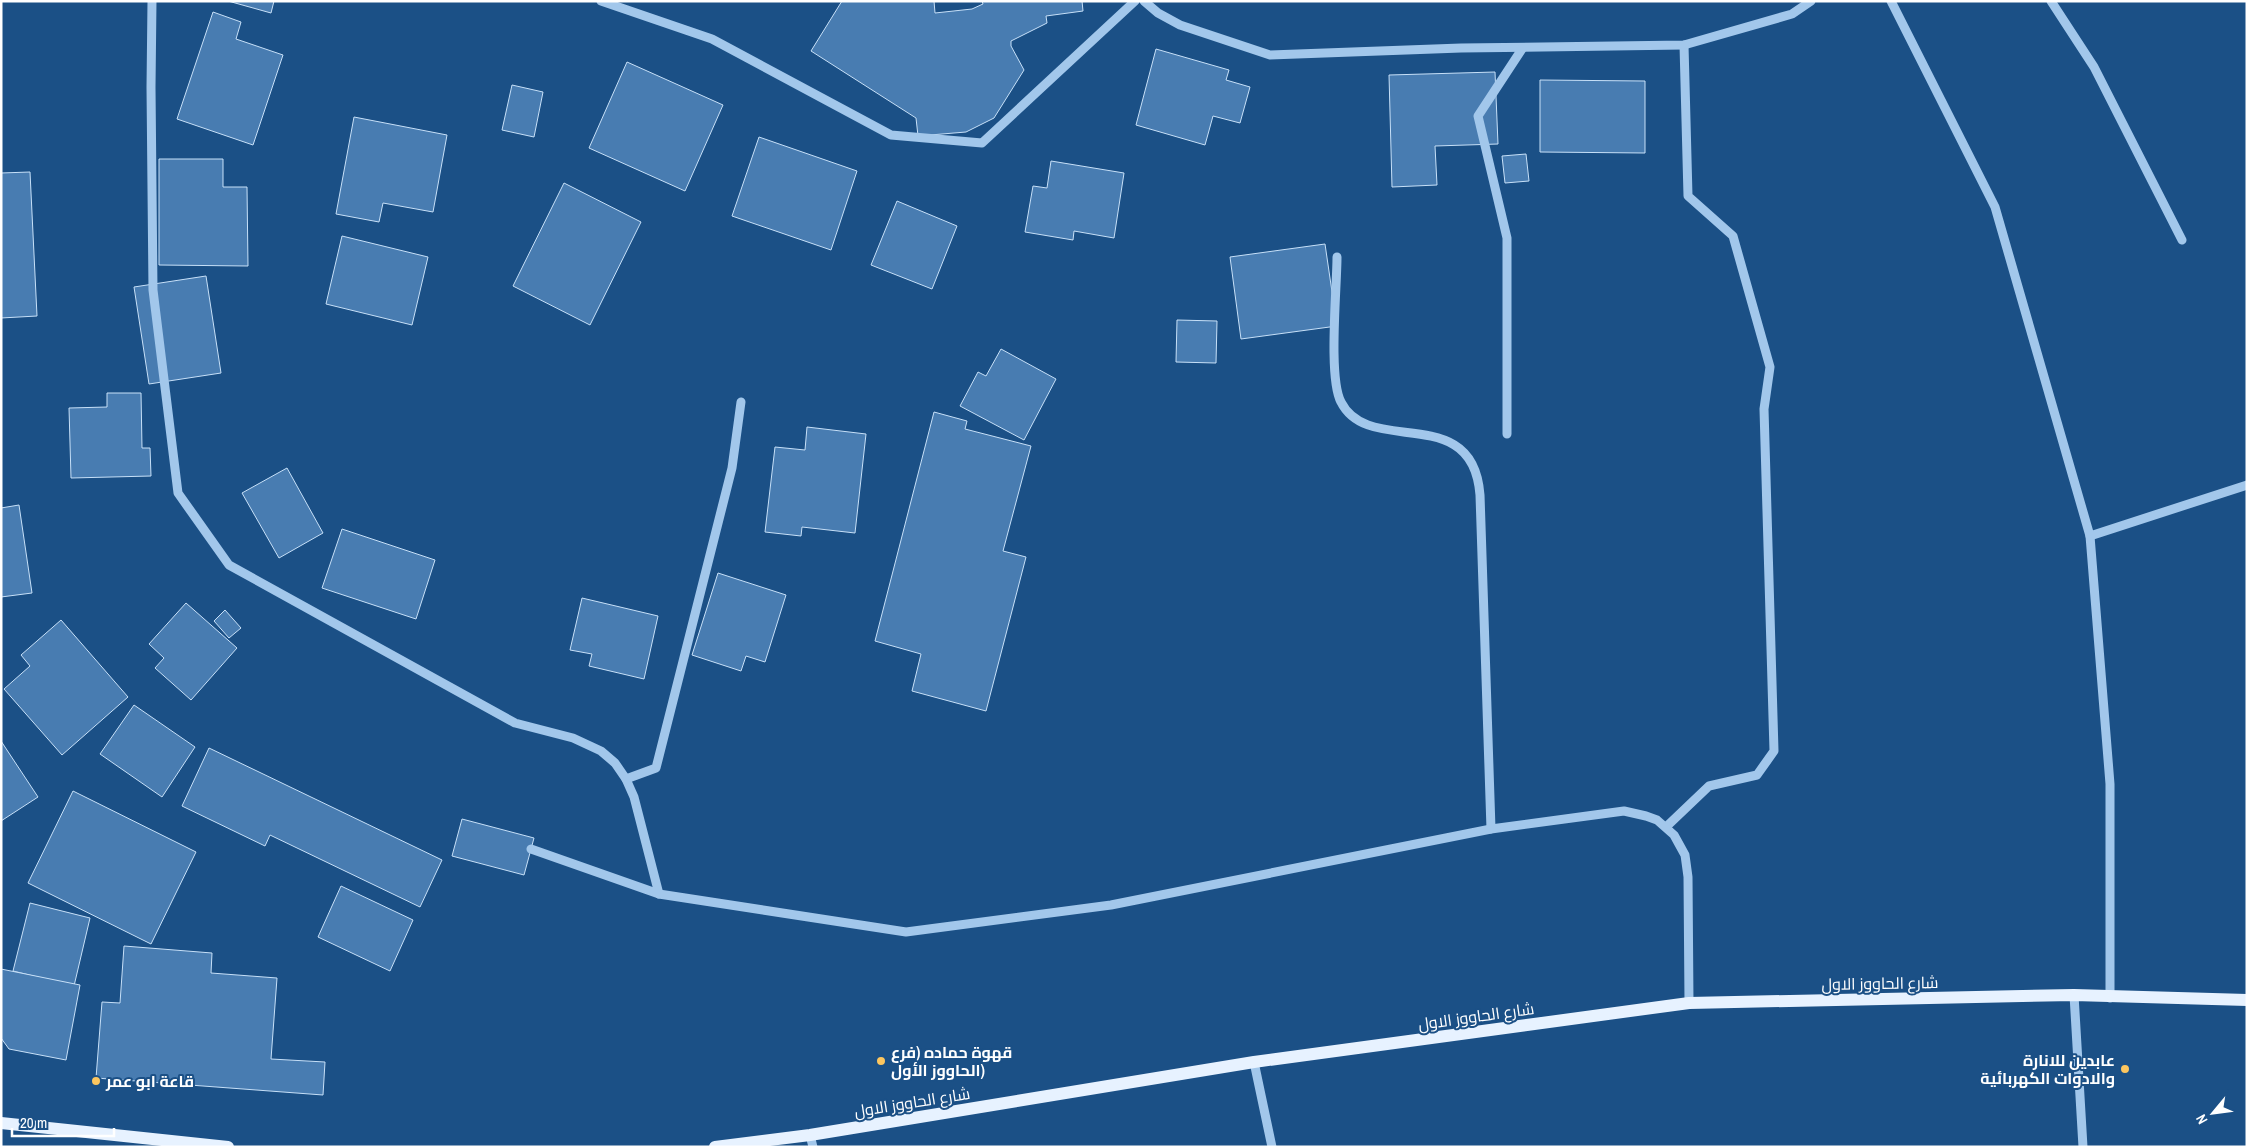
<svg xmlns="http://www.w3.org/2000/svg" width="2248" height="1148" viewBox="0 0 2248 1148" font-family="'Archivo Narrow',Cairo,sans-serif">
<rect width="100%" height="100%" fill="#1b5086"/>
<g fill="#487cb1" stroke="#c7e0f8">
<polygon points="228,1 274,1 271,13"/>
<polygon points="842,1 934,1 935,13 972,9 983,4 982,1 1082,1 1083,11 1046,16 1047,23 1011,41 1011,46 1024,70 994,118 966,132 918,136 916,118 811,51"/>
<polygon points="213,12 241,22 236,39 283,55 253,145 177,119"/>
<polygon points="1156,49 1229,70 1226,80 1250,87 1240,123 1213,116 1205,145 1136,125"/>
<polygon points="627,62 723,105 685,191 589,148"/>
<polygon points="1495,72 1498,144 1435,146 1437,185 1392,187 1389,75"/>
<polygon points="1540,80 1645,81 1645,153 1540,152"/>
<polygon points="512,85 543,92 534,137 502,130"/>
<polygon points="354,117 447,135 433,212 383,203 379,222 336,214"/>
<polygon points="759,137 857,171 831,250 732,216"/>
<polygon points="1526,154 1529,181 1505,183 1502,156"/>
<polygon points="159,159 223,159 223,187 247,187 248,266 159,265"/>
<polygon points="1051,161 1124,173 1114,238 1074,231 1073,240 1025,232 1033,186 1047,188"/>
<polygon points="30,172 37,316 1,318 1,173"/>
<polygon points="564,183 641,222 590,325 513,286"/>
<polygon points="897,201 957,226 932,289 871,265"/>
<polygon points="342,236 428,257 412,325 326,304"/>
<polygon points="1325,244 1337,326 1241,339 1230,257"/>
<polygon points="206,276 221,373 149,384 134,287"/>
<polygon points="1177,320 1217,321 1216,363 1176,362"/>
<polygon points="1001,349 1056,379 1024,440 960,406 978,372 986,376"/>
<polygon points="107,393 141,393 142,448 150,448 151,476 71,478 69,408 107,407"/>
<polygon points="934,412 967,421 965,429 1031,446 1003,551 1026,557 986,711 912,691 921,654 875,641"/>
<polygon points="807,427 866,434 855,533 802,527 801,536 765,532 775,447 805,450"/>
<polygon points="287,468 323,533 279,558 242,493"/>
<polygon points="19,505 32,593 1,597 1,508"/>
<polygon points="342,529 435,560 416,619 322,588"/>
<polygon points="718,573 786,595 765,662 746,656 741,671 692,655"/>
<polygon points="582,598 658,616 644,679 589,666 592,654 570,650"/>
<polygon points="186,603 237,648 191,700 155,668 164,658 149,644"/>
<polygon points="225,610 241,628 229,638 214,621"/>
<polygon points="61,620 128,697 62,755 4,689 30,666 21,655"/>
<polygon points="134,705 195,747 162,797 100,754"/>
<polygon points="1,741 38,797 1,821"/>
<polygon points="209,748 442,860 420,907 270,835 265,846 182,806"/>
<polygon points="73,791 196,852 151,944 28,883"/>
<polygon points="462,819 534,838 524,875 452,856"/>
<polygon points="341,886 413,920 390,971 318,937"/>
<polygon points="30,903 90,918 74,986 13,971"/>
<polygon points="124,946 212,953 211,973 277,978 271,1059 325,1062 323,1095 96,1078 102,1002 120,1003"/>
<polygon points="1,969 80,985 66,1060 9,1049 1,1038"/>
</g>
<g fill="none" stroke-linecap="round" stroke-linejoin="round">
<g stroke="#a2c7eb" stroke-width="9">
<polyline points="152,1 151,87 153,290 178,493 229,565 515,723 573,738 601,751 615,763 626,779 634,797 659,894"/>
<polyline points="601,1 712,39 891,135 982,143 1135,1"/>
<polyline points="1144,1 1158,13 1180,25 1270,55 1461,48 1684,45 1792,14 1811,1"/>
<polyline points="1891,1 1995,207 2090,536 2110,784 2110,998"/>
<polyline points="2051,1 2094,67 2182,240"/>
<path d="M1337,257C1337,288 1328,378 1341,402C1369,458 1473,400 1480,495L1491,829"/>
<polyline points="1507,434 1507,238 1478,116 1522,49"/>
<polyline points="2090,536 2247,485"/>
<polyline points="626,779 656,768 732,468 741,402"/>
<polyline points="1666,827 1709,786 1757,775 1774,751 1764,409 1770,367 1733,236 1688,196 1684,45"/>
<polyline points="531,849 659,894 906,932 1111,905 1491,829 1624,811 1646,816 1657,820 1674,835 1685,855 1688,877 1689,1003"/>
<polyline points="2074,995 2083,1147"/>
<polyline points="1254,1062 1272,1147"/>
<polyline points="810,1135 813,1147"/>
</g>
<g stroke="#e7f2ff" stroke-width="12">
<polyline points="1,1123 228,1147"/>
<polyline points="715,1147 810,1135 1254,1062 1689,1003 2074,995 2247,1000"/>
</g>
</g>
<g fill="#fcc65f" stroke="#1b5086" stroke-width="2">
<circle cx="881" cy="1061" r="5"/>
<circle cx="2125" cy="1069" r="5"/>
<circle cx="96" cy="1081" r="5"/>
</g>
<g text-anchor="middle" stroke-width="4" stroke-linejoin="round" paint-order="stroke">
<g font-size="16" fill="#fff" stroke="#1b5086">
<text transform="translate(1880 983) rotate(-1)" y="6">شارع الحاووز الاول</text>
<text transform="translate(1476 1016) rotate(-8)" y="6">شارع الحاووز الاول</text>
<text transform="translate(912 1102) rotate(-9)" y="6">شارع الحاووز الاول</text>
</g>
<g font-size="16" font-weight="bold" fill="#fff" stroke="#1b5086" text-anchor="start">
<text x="891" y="1058">قهوة حماده (فرع<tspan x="891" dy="18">الحاووز الأول)</tspan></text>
<text x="2115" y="1066" text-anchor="end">عابدين للانارة<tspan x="2115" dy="18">والادوات الكهربائية</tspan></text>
<text x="106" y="1087">قاعة ابو عمر</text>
</g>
</g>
<rect width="2248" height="1148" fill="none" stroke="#ffffff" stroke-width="5"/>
<g transform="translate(2213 1113) rotate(241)" stroke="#1b5086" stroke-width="4" paint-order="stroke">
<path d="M0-4L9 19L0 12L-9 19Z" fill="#ffffff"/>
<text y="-8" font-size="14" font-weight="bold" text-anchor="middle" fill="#ffffff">N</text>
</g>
<path d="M12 1128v8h102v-8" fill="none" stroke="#ffffff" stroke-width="2.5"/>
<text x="20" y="1128" font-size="15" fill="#ffffff" stroke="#1b5086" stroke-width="4" paint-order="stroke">20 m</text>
</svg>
